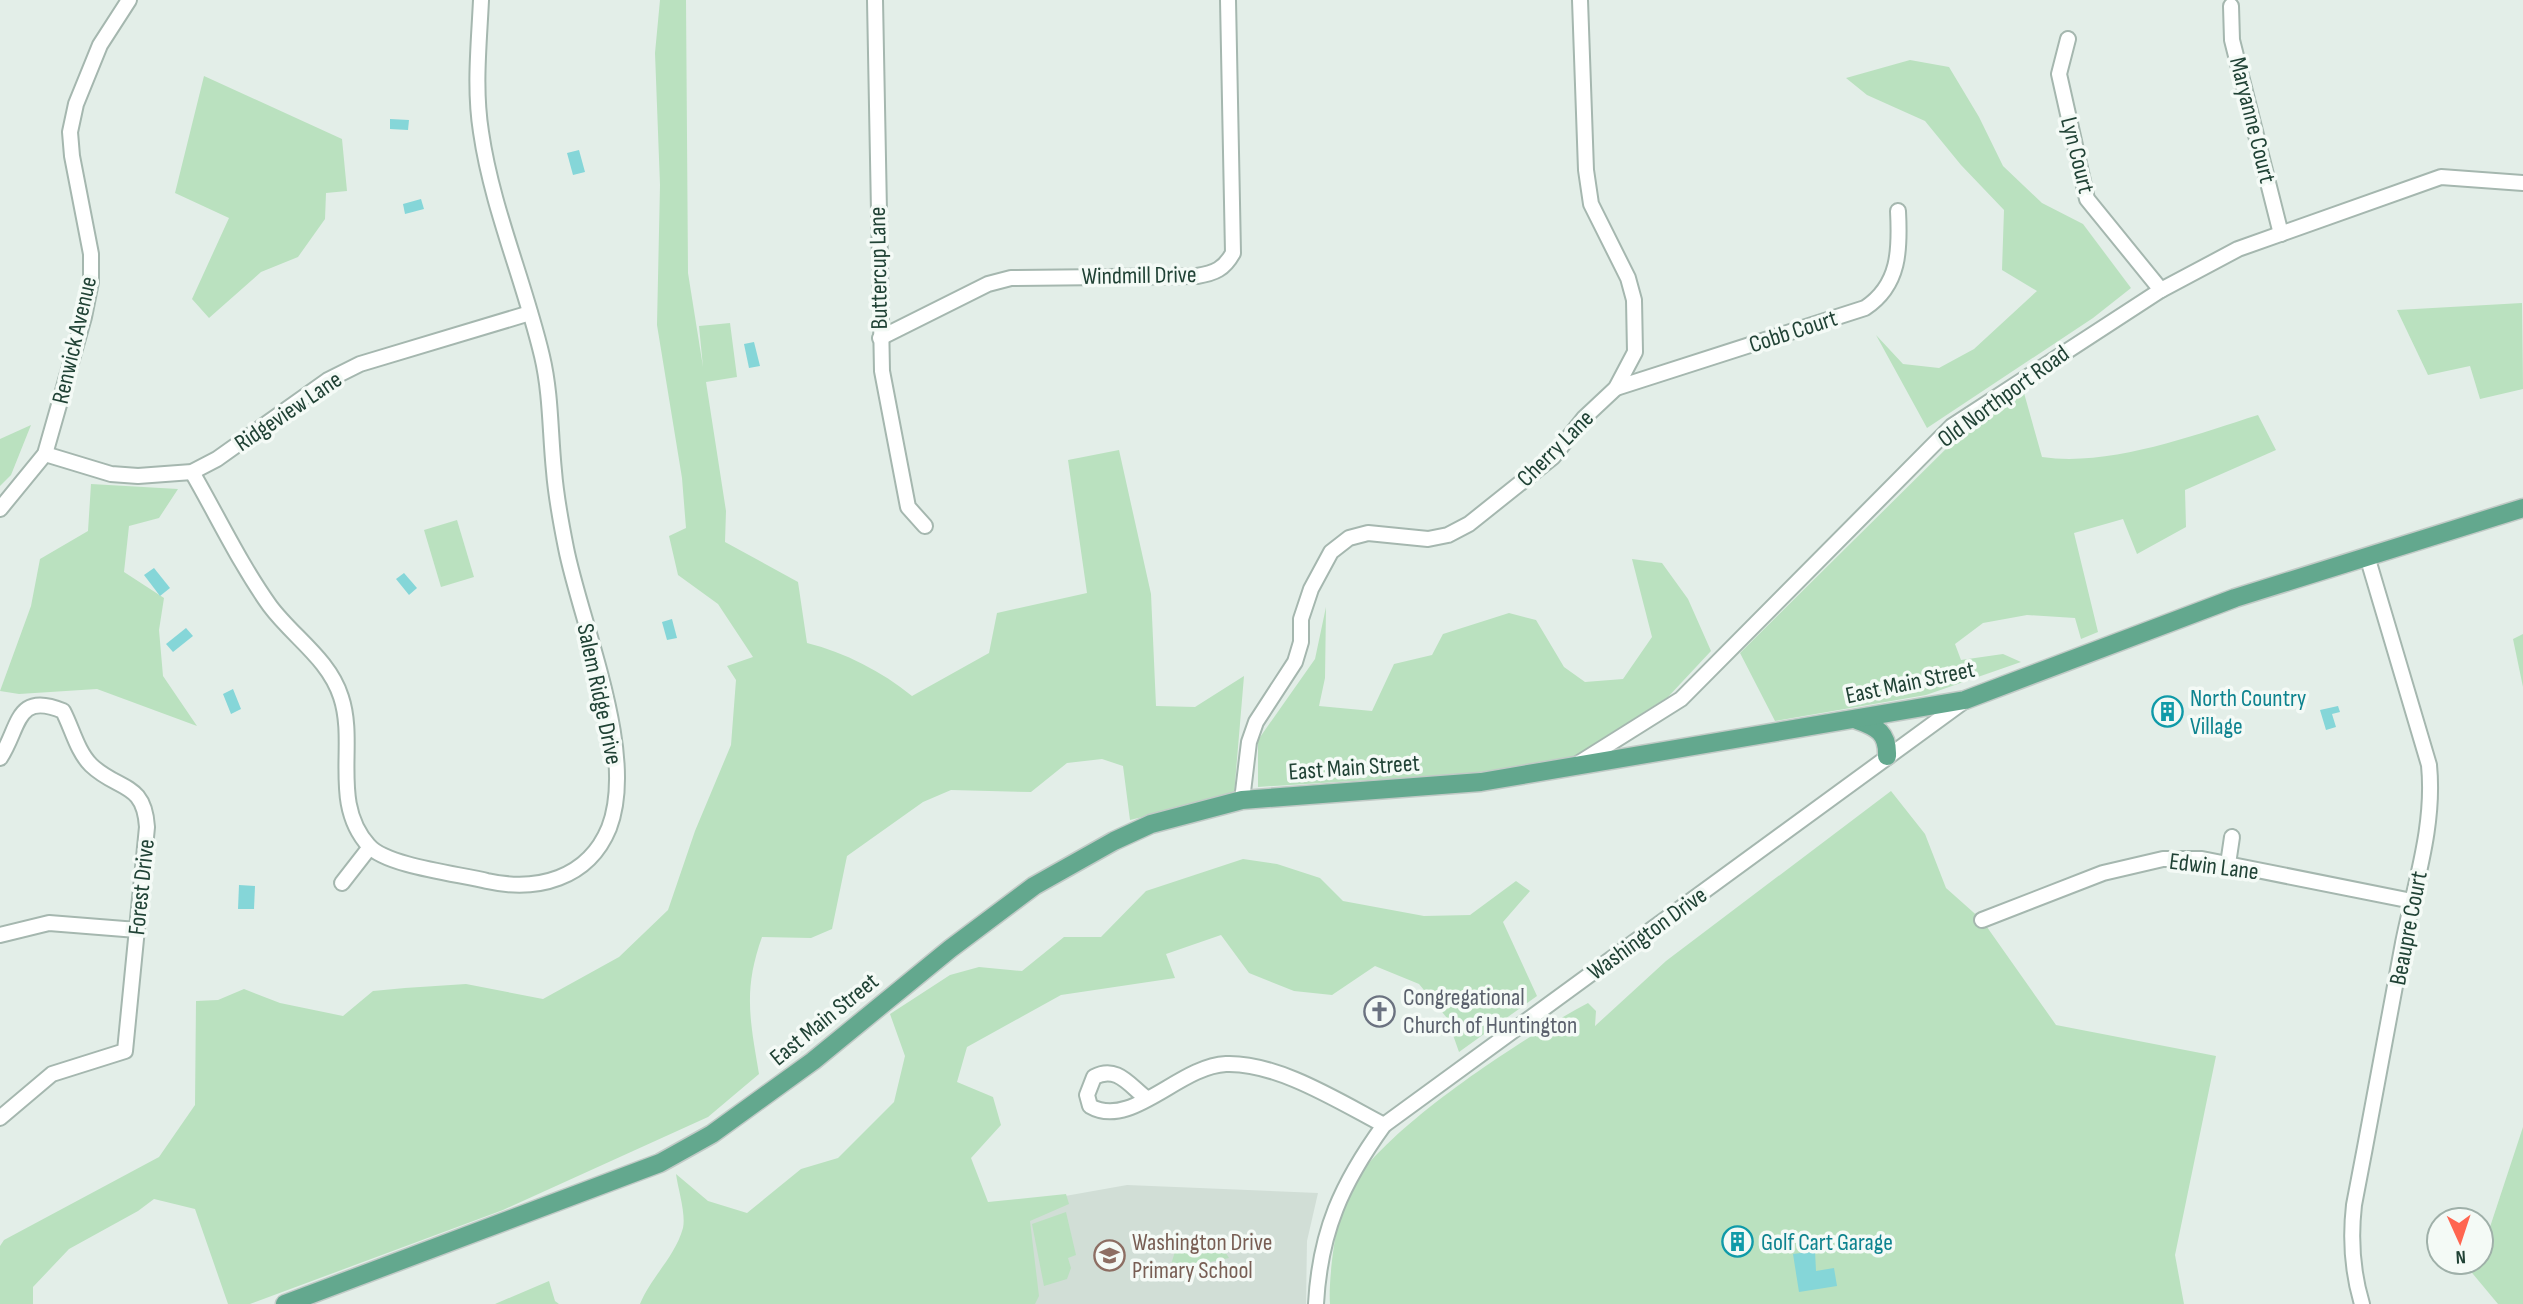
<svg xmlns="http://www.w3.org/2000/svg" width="2523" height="1304" viewBox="0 0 2523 1304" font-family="'Sofia Sans Condensed',sans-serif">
<rect width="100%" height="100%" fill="#e3eee8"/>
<polygon fill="#d1ded6" points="1127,1185 1318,1193 1307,1241 1306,1304 905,1304 981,1211"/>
<g fill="#bae1bf">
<path d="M660,0H686L688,273L703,367L699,326L730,323L737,377L706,382L726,511L725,542L798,582L807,643C846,653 881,671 912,696L989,653L997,613L1087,593L1068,460L1119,450L1151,594L1156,706L1195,707L1244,676L1234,795L1130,820L1123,766L1102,759L1067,763L1031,792L951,790L923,802L847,856L832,929L811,938L762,937C743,990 750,1020 759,1074L708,1117L503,1210L250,1304H228L195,1209L154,1199L138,1211L69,1249L33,1287V1304H0V1246L4,1240L159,1157L195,1105L196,1001L218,1000L244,989L280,1003L343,1016L373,991L405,988L466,984L543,999L619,957L668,910L695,831L731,745L736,680L727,666L753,657L718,604L678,575L669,536L686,528L682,478L657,325L660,185L655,53Z"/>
<polygon points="1910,60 1949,67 1979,117 2003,166 2042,203 2083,224 2131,288 2093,318 1927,428 1876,335 1903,364 1939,368 1974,349 2037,291 2002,270 2004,210 1961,165 1925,121 1867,95 1846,78"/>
<polygon points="204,76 342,139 347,191 326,193 325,219 298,257 261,272 209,318 192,299 229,218 175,193"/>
<polygon points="2522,303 2523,389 2480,399 2470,366 2428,375 2397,310"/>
<path d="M2024,393L2042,457C2110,467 2194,435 2258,415L2276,450L2185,490L2186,527L2137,554L2123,519L2074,533L2098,632L2081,639L2075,618L2027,615L1983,623L1955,644L1961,660L2003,654L2021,662L1926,695L1775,721L1740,653L1961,434Z"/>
<polygon points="31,425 11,475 0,486 0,439"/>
<polygon points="91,484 178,489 159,518 129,526 124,572 164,598 159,630 163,676 197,726 97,689 19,694 0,691 31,606 40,559 88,531"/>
<polygon points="457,520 474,577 441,587 424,530"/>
<polygon points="1632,559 1662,563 1688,599 1711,651 1668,697 1567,761 1465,774 1258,787 1258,740 1315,659 1326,607 1325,678 1319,706 1372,711 1394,664 1432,655 1443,634 1509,613 1536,620 1564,667 1585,682 1623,679 1652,637"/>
<polygon points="2523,634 2523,687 2513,639"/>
<path d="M1891,791L1925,834L1946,888L1982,920L2056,1025L2216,1056L2175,1255L2184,1304H1330C1328,1281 1336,1219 1345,1199C1371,1135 1526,1036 1588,1003L1596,1011L1595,1026L1666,961Z"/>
<path d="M1243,859L1277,864L1320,878L1343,901L1424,916L1470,915L1516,881L1530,891L1503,922L1537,996L1459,1052L1447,1018L1419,984L1375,966L1332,995L1294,991L1249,973L1221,935L1166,954L1175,978L1061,995L967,1047L957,1082L993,1097L1001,1125L971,1158L988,1202L1066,1194L1069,1204L1030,1221L1039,1296L1035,1304H640C651,1277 675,1257 683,1228C686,1214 678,1189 676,1174L708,1201L747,1213L801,1169L838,1158L894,1102L905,1056L890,1014L950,975L979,967L1022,971L1064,937H1101L1146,891Z"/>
<polygon points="2523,1127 2523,1304 2498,1304 2463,1262 2481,1262 2481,1235 2490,1227"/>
<polygon points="1066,1212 1076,1255 1068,1258 1071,1268 1067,1279 1044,1286 1032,1224"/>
<polygon points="1200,1237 1220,1244 1229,1258 1169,1271 1177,1245"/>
<polygon points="549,1281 555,1301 559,1304 495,1304"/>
</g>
<g fill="#85d6d8">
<polygon points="390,119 409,120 408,130 390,129"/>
<polygon points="579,150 585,172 573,175 567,153"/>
<polygon points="421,199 424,209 405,214 403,204"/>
<polygon points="754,342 760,366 749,368 744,344"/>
<polygon points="154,568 170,588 160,596 144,575"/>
<polygon points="404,573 417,588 409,595 396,579"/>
<polygon points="672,619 677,638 667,640 662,622"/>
<polygon points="186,628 193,636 173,652 166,644"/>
<polygon points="233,689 241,709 231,714 223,694"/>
<polygon points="2338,706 2340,712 2332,714 2336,727 2326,730 2320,710"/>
<polygon points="239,885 255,886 254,909 238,909"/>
<polygon points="1815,1251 1816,1271 1834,1268 1837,1286 1799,1292 1793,1254"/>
</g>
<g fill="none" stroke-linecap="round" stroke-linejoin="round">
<defs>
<g id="minor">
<polyline points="875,0 882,371 908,507 925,526"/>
<polyline points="2231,6 2232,40 2281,234"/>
<polyline points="2068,39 2059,74 2087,199 2161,290"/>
<path d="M880,338L988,284L1011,278L1197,276C1215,273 1224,269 1233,253L1228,0"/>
<path d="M1616,388L1865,308C1900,285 1900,249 1898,211"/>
<polyline points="45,454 111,474 138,476 192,472 217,459 328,380 360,364 530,313"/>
<path d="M192,472C218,517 240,564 270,606C293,637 329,659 341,697C357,745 330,803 369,846C387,866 459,874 487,881C537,892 588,879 609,828C638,754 581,624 566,548C561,523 556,497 554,471C550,432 551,394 542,356C524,280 492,208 481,132C474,88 479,44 481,0"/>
<polyline points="0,509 45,454 84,317 91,282 91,254 72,156 70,132 76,104 100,45 129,0"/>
<path d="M0,758C20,728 15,691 63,711C72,728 77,751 91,765C118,791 144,781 147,827L125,1051L52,1074L0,1118"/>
<polyline points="1579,763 1681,699 1952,426 2161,290 2238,249 2441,177 2523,183"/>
<polyline points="1242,800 1249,742 1256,722 1295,662 1301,642 1301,619 1311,589 1331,552 1349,538 1368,533 1428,539 1448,535 1469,524 1553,457 1584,418 1616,388 1635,352 1634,300 1628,278 1591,204 1586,170 1580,0"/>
<polyline points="2228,864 2232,837"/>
<polyline points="342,883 370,847"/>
<polyline points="1982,920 2103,873 2163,859 2202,859 2412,901"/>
<polyline points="0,935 49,923 137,930"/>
<path d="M1146,1098C1129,1085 1117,1065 1094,1077L1087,1095L1090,1106C1131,1130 1179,1066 1226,1064C1277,1062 1340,1102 1384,1125"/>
<path d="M1316,1304C1320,1231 1342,1183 1384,1125L1963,702"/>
<path d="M2362,1304C2352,1271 2350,1240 2354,1205C2371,1118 2386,1031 2403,943C2415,883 2435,826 2429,765L2367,556"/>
</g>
<g id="major">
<path d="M1857,720C1877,727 1888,733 1887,756"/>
<polyline points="285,1304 660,1163 712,1134 813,1061 950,949 1034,886 1114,841 1151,824 1242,800 1481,782 1965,700 2235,598 2523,508"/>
</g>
</defs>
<use href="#minor" stroke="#a5b7af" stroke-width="18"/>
<use href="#major" stroke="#c1cac6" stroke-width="21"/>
<use href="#minor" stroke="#fff" stroke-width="14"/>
<use href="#major" stroke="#63a88e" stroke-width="18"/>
</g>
<defs>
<symbol id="building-ring" viewBox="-11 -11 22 22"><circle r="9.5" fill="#f4faf6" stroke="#0f9aa8" stroke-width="1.5"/><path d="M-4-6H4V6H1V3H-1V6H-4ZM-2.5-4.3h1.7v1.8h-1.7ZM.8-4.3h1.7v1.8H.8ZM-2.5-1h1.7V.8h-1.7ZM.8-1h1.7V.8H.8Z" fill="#0f9aa8"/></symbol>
<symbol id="church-ring" viewBox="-11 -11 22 22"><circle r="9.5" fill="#f4faf6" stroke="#6b7280" stroke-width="1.5"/><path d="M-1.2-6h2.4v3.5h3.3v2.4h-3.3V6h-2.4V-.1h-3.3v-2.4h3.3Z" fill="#6b7280"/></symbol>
<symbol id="school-ring" viewBox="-11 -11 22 22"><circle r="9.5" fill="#f4faf6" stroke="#8d6e63" stroke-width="1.5"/><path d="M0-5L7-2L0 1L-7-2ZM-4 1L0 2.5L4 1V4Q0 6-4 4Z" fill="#8d6e63"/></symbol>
</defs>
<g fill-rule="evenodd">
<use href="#building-ring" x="2150" y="694" width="35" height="35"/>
<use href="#church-ring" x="1362" y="994" width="35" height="35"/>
<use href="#building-ring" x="1720" y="1224" width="35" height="35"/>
<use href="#school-ring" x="1092" y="1238" width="35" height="35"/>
</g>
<g text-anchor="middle" stroke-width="7" stroke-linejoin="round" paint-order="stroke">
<g font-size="24" fill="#204235" stroke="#f4faf6">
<text transform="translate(2253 120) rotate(76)" y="8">Maryanne Court</text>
<text transform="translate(2078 155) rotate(76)" y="8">Lyn Court</text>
<text transform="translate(878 268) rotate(-91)" y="8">Buttercup Lane</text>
<text transform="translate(1139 275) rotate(-1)" y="8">Windmill Drive</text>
<text transform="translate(1793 331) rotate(-18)" y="8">Cobb Court</text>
<text transform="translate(74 340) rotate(-77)" y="8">Renwick Avenue</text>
<text transform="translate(2003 396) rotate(-36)" y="8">Old Northport Road</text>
<text transform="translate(288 411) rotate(-34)" y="8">Ridgeview Lane</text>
<text transform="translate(1555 448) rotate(-45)" y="8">Cherry Lane</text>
<text transform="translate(1910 682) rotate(-12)" y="8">East Main Street</text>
<text transform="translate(600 694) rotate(78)" y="8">Salem Ridge Drive</text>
<text transform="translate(1354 767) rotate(-4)" y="8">East Main Street</text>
<text transform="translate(2214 866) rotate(7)" y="8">Edwin Lane</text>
<text transform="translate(141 887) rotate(-84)" y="8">Forest Drive</text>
<text transform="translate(2408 928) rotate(-79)" y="8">Beaupre Court</text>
<text transform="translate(1647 933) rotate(-36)" y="8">Washington Drive</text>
<text transform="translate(824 1019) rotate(-39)" y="8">East Main Street</text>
</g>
<g font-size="24" fill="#0d838f" stroke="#f4faf6" text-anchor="start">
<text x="2190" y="706">North Country<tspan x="2190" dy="28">Village</tspan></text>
<text x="1761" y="1250">Golf Cart Garage</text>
</g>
<g font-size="24" fill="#5b616d" stroke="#f4faf6" text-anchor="start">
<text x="1403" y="1005">Congregational<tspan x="1403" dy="28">Church of Huntington</tspan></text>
</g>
<g font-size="24" fill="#785e54" stroke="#f4faf6" text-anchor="start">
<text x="1132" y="1250">Washington Drive<tspan x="1132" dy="28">Primary School</tspan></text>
</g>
</g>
<g transform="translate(2460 1241) rotate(177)"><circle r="33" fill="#f4faf6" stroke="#9fb0a9" stroke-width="2"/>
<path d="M0-5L12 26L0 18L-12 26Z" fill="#ff6550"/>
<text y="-10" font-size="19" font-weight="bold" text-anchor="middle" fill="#204235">N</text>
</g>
</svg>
